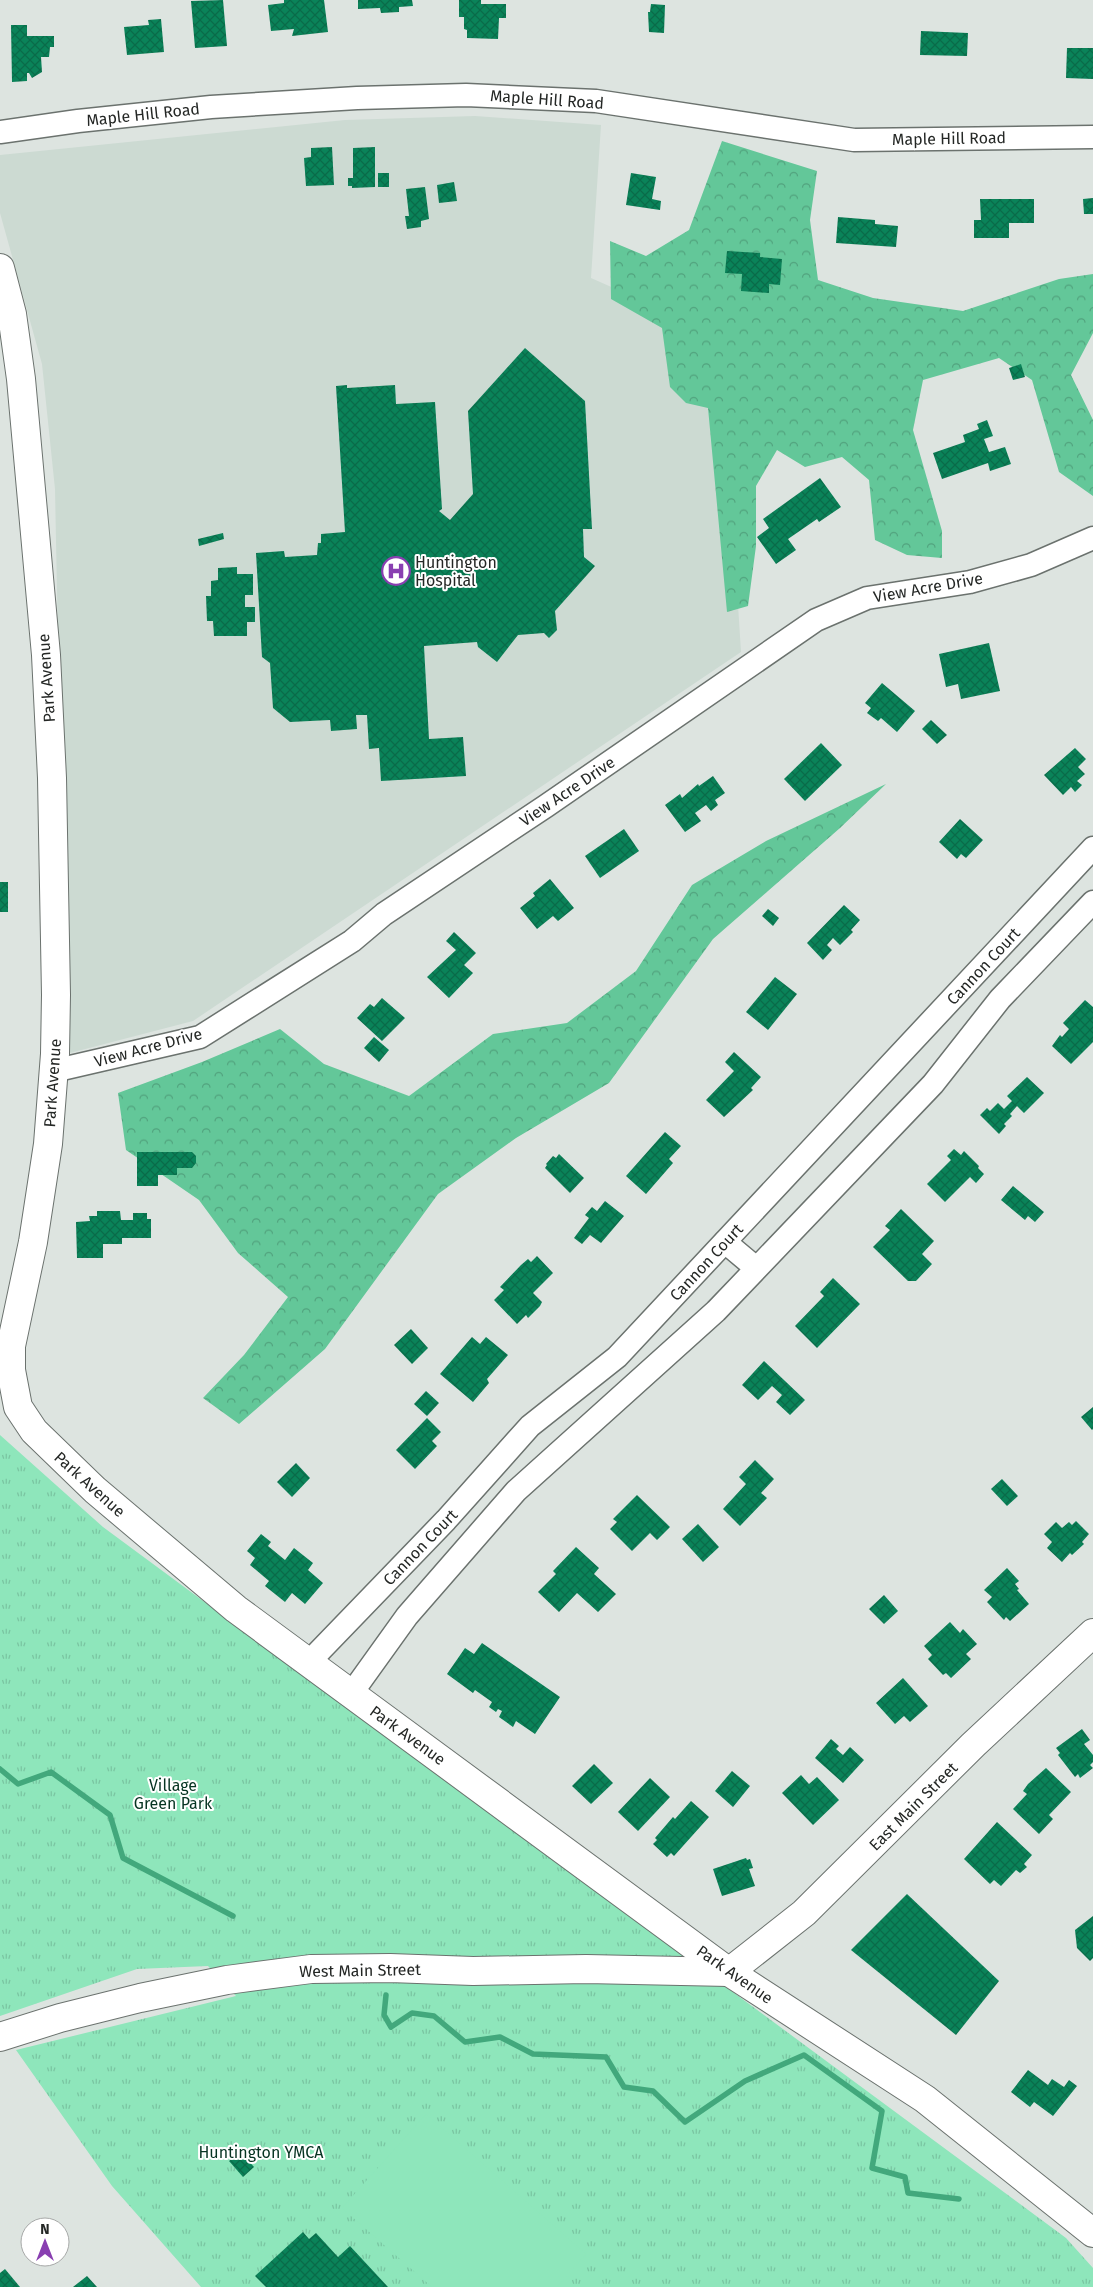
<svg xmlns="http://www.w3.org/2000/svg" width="1093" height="2287" viewBox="0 0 1093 2287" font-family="'Fira Sans',sans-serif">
<defs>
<pattern id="forest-crowns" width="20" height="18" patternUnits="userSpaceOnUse" patternTransform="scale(1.25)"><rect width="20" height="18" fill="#63c799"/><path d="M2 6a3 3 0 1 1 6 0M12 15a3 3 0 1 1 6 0" fill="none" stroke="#51a27d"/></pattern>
<pattern id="park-tufts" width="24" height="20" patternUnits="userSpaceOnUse" patternTransform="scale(1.25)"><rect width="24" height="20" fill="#8ee6bb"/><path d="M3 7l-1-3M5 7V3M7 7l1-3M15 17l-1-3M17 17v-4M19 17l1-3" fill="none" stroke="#7ac5a1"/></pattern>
<pattern id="building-cross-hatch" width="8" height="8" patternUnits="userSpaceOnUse" patternTransform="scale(1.25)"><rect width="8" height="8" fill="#0a8359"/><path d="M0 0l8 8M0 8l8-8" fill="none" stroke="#0a6b49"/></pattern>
</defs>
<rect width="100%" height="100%" fill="#dde4e0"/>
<polygon fill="#ccdad2" points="475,116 601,125 591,278 661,309 725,398 741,652 193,1021 66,1054 55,489 42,364 0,213 0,155 345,120"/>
<g fill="url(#forest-crowns)">
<polygon points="722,141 817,171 810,220 818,280 873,298 963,311 1059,279 1093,274 1093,333 1071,375 1093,420 1093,496 1059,472 1032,380 999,358 923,380 913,430 942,531 942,558 907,555 875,540 869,480 842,457 805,467 777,450 756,486 756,546 748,606 727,612 708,408 686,403 670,387 662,328 611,299 610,241 646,256 689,230"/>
<polygon points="886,784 840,828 713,939 609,1083 516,1138 438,1194 325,1349 239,1424 203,1398 244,1355 288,1297 238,1253 199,1200 126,1150 118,1093 202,1062 280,1029 324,1064 409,1096 493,1034 567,1023 636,971 692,885 766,841"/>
</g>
<polygon fill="url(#park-tufts)" points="0,1435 103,1527 1066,2238 1093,2268 1093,2287 201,2287 112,2186 16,2050 236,1996 208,1966 137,1969 0,2016"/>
<polygon fill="#8ee6bb" points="426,2114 586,2254 557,2287 432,2287 342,2208"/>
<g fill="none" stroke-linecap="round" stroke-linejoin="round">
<g stroke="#42a87c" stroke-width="5.5">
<polyline points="0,1769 18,1784 51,1772 110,1815 123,1858 233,1916"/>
<polyline points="386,1995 384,2015 391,2027 412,2013 434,2016 465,2042 500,2037 533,2054 606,2057 624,2087 653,2091 685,2122 745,2081 804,2055 882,2111 872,2168 905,2177 908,2193 959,2199"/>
</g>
</g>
<g fill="url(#building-cross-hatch)">
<polygon points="223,0 227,46 195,48 191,1"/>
<polygon points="284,0 324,0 328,32 292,36 294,29 271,31 268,5 284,3"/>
<polygon points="358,0 412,0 413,6 399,7 399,12 381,13 380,8 358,9"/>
<polygon points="459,0 481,0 481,4 506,4 506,18 499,18 498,39 467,38 467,30 464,29 464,17 459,17"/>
<polygon points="651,4 665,5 664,33 649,32 648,12 650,12"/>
<polygon points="161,19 164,52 127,55 124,27 149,25 148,20"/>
<polygon points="11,25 27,25 27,36 54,36 54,47 50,47 49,57 41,57 42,72 32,78 29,73 27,73 27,81 12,82"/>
<polygon points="921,31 968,33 967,56 920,55"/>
<polygon points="1067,48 1093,48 1093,79 1066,78"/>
<polygon points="332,147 334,185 306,186 304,158 311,157 311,148"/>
<polygon points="375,147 375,187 352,188 352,186 348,186 348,178 353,178 353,148"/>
<rect x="378" y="173" width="11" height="14"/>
<polygon points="631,173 656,177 652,199 661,201 660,210 626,205"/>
<polygon points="454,182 457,201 439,203 437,185"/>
<polygon points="425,187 429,219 421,221 421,227 407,229 405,216 409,216 406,189"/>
<polygon points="1093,198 1093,214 1084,214 1083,199"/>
<polygon points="980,199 1034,199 1034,223 1009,223 1009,238 974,238 974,220 981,220"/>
<polygon points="838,217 875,220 875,224 898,226 896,247 836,243"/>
<polygon points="727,251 760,253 760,257 782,259 780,285 769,284 769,293 741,291 742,274 725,273"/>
<polygon points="525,348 585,401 592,529 583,529 584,557 595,566 555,611 557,630 549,638 544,633 518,635 497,662 478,647 477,642 424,646 429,739 463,737 466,776 381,781 379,748 369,749 367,715 356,715 357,729 331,731 330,720 290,722 273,708 270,663 262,657 256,553 284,551 285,557 317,555 318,543 321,543 321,534 345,532 336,386 347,385 347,388 395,385 396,404 435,402 442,509 439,511 450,520 473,494 468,411"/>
<polygon points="1021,364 1025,377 1013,380 1009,368"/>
<polygon points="987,420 993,436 984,439 989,452 1005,447 1011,464 990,471 988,463 942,479 933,453 965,442 963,435 979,429 977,424"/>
<polygon points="820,478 841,507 819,522 817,519 788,539 796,550 776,564 757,537 769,528 763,519"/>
<polygon points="223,533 224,539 199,546 198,539"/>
<polygon points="237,567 237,574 253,574 253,595 245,595 245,607 255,607 255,622 247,622 247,636 214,636 213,621 207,621 206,596 211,596 211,581 218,580 218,568"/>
<polygon points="989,643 1000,691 961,699 958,684 946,687 939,654"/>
<polygon points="882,683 915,711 897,732 881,718 878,721 867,713 871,708 865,703"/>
<polygon points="931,720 947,735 937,744 922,729"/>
<polygon points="821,743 842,765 805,801 784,779"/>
<polygon points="1075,748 1086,759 1078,767 1085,774 1077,781 1082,785 1075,792 1071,787 1063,795 1044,775"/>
<polygon points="713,776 725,793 715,800 718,805 711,811 706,805 695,813 701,821 685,832 665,805 680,794 682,798 698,784 699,786"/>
<polygon points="960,819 983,840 966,858 961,854 957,859 939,842"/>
<polygon points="624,829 639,851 600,878 585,856"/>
<polygon points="550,879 574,908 558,921 553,916 537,929 520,908 535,896 533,893"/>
<rect x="0" y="882" width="8" height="30"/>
<polygon points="844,905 860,920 851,930 853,932 840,945 833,938 827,945 832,950 823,960 807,943"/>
<polygon points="768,909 779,918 773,926 762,916"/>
<polygon points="454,932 476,953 464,965 473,973 449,998 427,977 456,950 446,941"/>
<polygon points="775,977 797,994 768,1030 746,1012"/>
<polygon points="382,998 405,1018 382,1041 357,1018 370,1004 374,1007"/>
<polygon points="1085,1000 1093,1007 1093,1042 1071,1064 1052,1046 1060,1035 1062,1037 1069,1029 1063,1023"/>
<polygon points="374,1037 389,1050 379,1062 364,1048"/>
<polygon points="734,1052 761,1077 751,1088 753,1090 724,1117 706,1100 734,1071 725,1062"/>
<polygon points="1027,1077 1044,1093 1024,1113 1017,1106 1010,1114 1012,1116 1004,1124 1006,1126 999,1134 980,1115 987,1108 990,1111 998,1103 1004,1109 1012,1101 1007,1096"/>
<polygon points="665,1132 681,1146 669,1159 673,1163 646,1194 626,1176"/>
<polygon points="954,1149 961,1155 964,1151 979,1166 978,1168 984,1174 976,1183 970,1177 945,1202 927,1184 951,1160 947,1156"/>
<polygon points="137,1152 192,1152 196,1156 196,1163 192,1168 177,1168 177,1175 158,1175 158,1186 137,1186"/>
<polygon points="559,1154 584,1178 570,1193 545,1168 547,1165 546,1164 553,1156 556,1158"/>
<polygon points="1013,1186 1044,1212 1035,1222 1028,1216 1025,1220 1001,1200"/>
<polygon points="605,1201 624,1216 601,1243 590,1235 582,1244 574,1238 589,1218 585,1215 592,1207 597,1211"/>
<polygon points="901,1209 934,1241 922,1254 932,1264 916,1281 908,1281 873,1247 890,1230 885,1226"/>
<polygon points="97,1211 120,1211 121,1220 133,1220 133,1213 147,1213 147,1219 151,1219 151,1238 122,1238 122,1244 103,1244 103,1258 77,1258 76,1222 90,1221 89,1216 97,1216"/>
<polygon points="537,1256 553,1273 533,1293 542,1302 540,1306 528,1318 526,1315 517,1324 494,1300 504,1290 500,1287 521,1265 528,1259 531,1262"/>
<polygon points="833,1278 860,1304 817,1348 795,1326 824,1296 820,1292"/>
<polygon points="411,1329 428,1348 412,1364 394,1345"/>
<polygon points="472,1337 480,1344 486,1337 508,1355 487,1379 489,1383 473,1402 440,1374"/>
<polygon points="764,1361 805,1400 790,1415 776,1402 782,1395 772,1386 758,1400 742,1385"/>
<polygon points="426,1391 439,1403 427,1416 414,1404"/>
<polygon points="1093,1407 1093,1429 1092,1430 1081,1417"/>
<polygon points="427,1418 441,1432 432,1441 437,1446 415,1469 396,1450"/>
<polygon points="755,1460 774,1479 761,1493 767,1498 740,1526 723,1509 746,1484 739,1477"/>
<polygon points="296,1463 310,1478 292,1497 277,1482"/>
<polygon points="1002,1479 1018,1496 1007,1506 991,1489"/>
<polygon points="637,1495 670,1527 657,1540 650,1533 632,1551 610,1529 617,1522 613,1519"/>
<polygon points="1076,1521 1089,1534 1082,1542 1084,1544 1072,1555 1070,1553 1062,1562 1047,1548 1052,1542 1044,1534 1056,1522 1062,1528 1069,1522 1072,1525"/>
<polygon points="698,1524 719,1547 703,1562 682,1539"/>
<polygon points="261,1534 271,1542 268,1546 285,1560 294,1548 313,1563 308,1570 323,1583 305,1604 292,1593 285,1602 265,1586 269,1581 250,1565 255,1558 247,1551"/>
<polygon points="576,1547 599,1568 594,1574 616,1594 598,1612 577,1593 559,1612 538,1592 556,1574 553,1571"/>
<polygon points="1007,1568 1019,1581 1015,1584 1019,1589 1017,1590 1029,1604 1010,1621 1006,1617 1004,1620 987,1602 992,1597 984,1590"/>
<polygon points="884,1595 898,1611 884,1624 869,1609"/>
<polygon points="950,1622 960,1633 963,1629 977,1644 966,1654 971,1659 951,1678 946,1673 943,1675 928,1659 932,1655 924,1646"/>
<polygon points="482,1643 560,1697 535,1734 516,1721 513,1727 499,1717 502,1711 498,1709 496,1712 489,1707 492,1702 475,1690 473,1693 447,1674 465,1648 474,1654"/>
<polygon points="903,1678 928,1706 910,1722 904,1716 895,1724 876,1703"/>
<polygon points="1082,1729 1090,1740 1084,1744 1093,1755 1093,1762 1090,1765 1093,1768 1080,1778 1078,1774 1075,1777 1058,1755 1060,1753 1056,1748"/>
<polygon points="831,1739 839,1746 836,1749 843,1755 850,1747 864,1760 843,1783 815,1758"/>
<polygon points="594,1764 613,1783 591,1804 572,1786"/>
<polygon points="1046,1768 1071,1792 1049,1815 1053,1819 1039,1834 1013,1809 1027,1794 1023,1791 1028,1784"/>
<polygon points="732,1771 750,1786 733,1807 715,1791"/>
<polygon points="801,1775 809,1784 817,1777 839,1800 813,1825 782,1793"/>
<polygon points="650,1778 670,1797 638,1831 618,1812"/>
<polygon points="691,1801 709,1817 674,1856 671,1853 667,1857 653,1844 657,1840 655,1838 673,1817 675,1819"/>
<polygon points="997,1822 1032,1855 1024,1864 1027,1867 1020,1873 1016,1870 1001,1886 994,1880 990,1884 964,1859"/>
<polygon points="746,1858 747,1860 750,1859 753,1868 749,1869 755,1886 722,1896 713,1869"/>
<polygon points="907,1894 999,1981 956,2035 851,1950"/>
<polygon points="1093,1916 1093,1958 1090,1961 1077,1948 1075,1930"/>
<polygon points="1028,2070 1048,2085 1052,2079 1064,2087 1069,2080 1077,2086 1053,2116 1034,2102 1030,2107 1011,2092"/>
<polygon points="241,2152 254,2167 243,2177 229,2161"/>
<polygon points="303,2232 309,2239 316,2233 338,2257 350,2246 388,2287 266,2287 255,2276"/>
<polygon points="5,2269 20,2287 0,2287 0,2273"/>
<polygon points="87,2276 97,2287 73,2287"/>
</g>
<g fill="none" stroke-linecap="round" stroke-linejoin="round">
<defs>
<g id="street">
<polyline points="0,132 78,121 211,107 357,98 466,95 596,101 854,140 1093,137"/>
<polyline points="53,1071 200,1037 352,941 384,914 546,806 816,620 867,598 970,582 1031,565 1093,538"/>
<polyline points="725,1242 756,1268"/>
<polyline points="308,1663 446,1520 530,1426 617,1357 1093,848"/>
<polyline points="351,1694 407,1616 516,1491 716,1311 933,1084 1000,999 1093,902"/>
</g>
<polyline id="secondary" points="0,268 12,314 21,379 46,655 52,778 56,995 55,1054 48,1144 33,1242 11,1346 11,1370 18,1407 34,1431 95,1490 236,1609 729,1972 925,2099 1093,2233"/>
<polyline id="primary" points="0,2037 60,2018 140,1998 227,1980 311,1969 390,1968 473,1971 586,1969 729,1972 804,1913 973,1745 1093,1633"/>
</defs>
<use href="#street" stroke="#6b726e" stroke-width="25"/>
<use href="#secondary" stroke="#6b726e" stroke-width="30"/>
<use href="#primary" stroke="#6b726e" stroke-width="30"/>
<use href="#street" stroke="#fff" stroke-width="22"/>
<use href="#secondary" stroke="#fff" stroke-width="28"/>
<use href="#primary" stroke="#fff" stroke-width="28"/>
</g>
<defs>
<symbol id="hospital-ring" viewBox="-11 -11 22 22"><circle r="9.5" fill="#fff" stroke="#893fb1" stroke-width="1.5"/><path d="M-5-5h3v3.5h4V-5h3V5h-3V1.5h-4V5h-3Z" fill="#893fb1"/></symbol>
</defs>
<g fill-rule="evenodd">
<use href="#hospital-ring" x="380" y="555" width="32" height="32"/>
</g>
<g text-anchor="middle" stroke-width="4" stroke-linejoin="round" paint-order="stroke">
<g font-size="16" fill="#242725" stroke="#fff">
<text transform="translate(547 99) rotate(4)" y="6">Maple Hill Road</text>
<text transform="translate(143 114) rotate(-6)" y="6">Maple Hill Road</text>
<text transform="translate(949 138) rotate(-1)" y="6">Maple Hill Road</text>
<text transform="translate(928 587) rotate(-10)" y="6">View Acre Drive</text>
<text transform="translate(46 678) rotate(-94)" y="6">Park Avenue</text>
<text transform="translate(567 791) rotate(-34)" y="6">View Acre Drive</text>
<text transform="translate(983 966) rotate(-47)" y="6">Cannon Court</text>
<text transform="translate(148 1047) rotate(-15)" y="6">View Acre Drive</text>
<text transform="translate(52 1083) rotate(-86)" y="6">Park Avenue</text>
<text transform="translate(706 1262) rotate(-47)" y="6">Cannon Court</text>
<text transform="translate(90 1484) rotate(42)" y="6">Park Avenue</text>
<text transform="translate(420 1547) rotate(-46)" y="6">Cannon Court</text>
<text transform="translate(408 1735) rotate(36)" y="6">Park Avenue</text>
<text transform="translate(913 1806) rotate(-45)" y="6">East Main Street</text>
<text transform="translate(360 1970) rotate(-1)" y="6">West Main Street</text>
<text transform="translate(735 1974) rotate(35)" y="6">Park Avenue</text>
</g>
<g font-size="16" fill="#242725" stroke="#fff" text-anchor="start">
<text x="415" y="568">Huntington<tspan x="415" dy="18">Hospital</tspan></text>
</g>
<g font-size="16" fill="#063422" stroke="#fff">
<text x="173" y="1791">Village<tspan x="173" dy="18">Green Park</tspan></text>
<text x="261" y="2158">Huntington YMCA</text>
</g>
</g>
<g transform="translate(45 2242)"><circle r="24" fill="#ffffff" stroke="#a7a9a8"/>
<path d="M0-4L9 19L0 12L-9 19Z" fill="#893fb1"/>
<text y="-8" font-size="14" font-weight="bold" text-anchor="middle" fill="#242725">N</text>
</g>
</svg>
